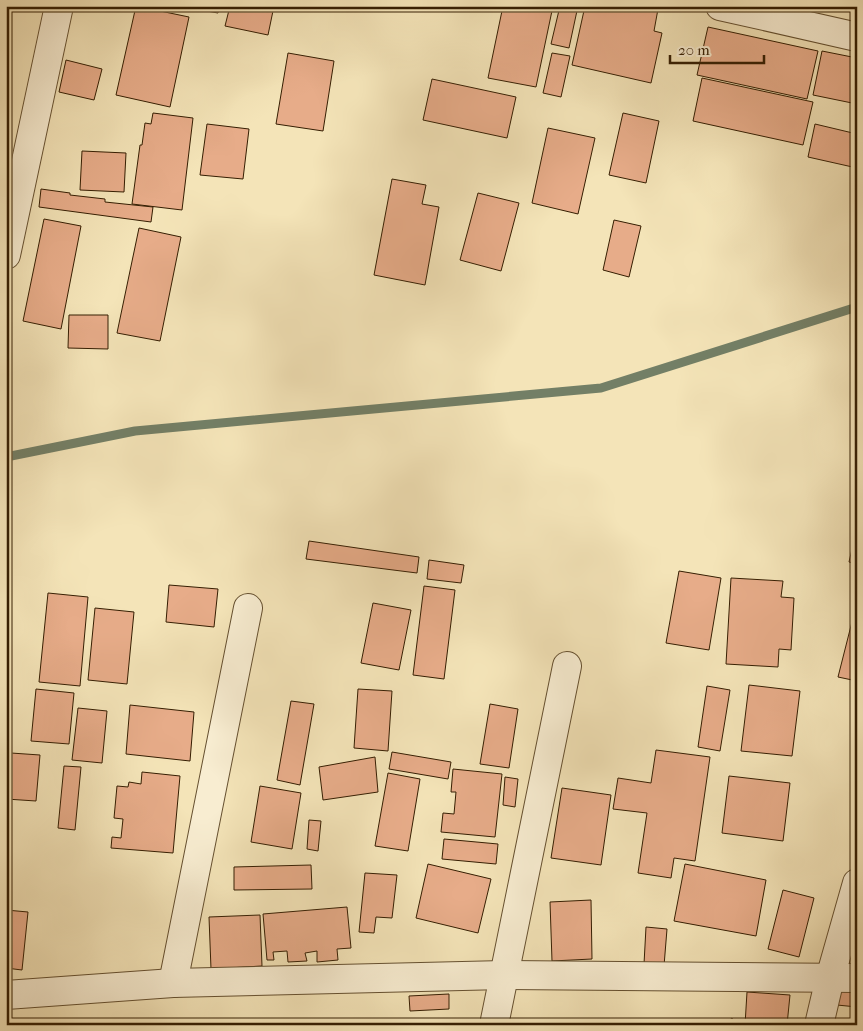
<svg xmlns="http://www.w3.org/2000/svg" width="863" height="1031" viewBox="0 0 863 1031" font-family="'IM FELL French Canon',serif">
<rect width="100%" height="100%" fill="#f4e4b8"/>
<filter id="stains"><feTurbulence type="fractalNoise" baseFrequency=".004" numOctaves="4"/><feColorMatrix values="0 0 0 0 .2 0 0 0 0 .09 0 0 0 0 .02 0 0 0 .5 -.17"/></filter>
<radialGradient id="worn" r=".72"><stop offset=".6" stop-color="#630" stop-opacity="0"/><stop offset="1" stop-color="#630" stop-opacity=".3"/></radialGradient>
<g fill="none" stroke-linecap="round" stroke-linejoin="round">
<polyline stroke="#737f66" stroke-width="9" points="6,457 135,431 601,388 857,307"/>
</g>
<g fill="#e7ac89" stroke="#351e02">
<polygon points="136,6 189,17 170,107 116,95"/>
<polygon points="178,6 219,6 218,13"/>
<polygon points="230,6 274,6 268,35 225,26"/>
<polygon points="503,6 553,6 536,87 488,78"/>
<polygon points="560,6 578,6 569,48 551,44"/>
<polygon points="585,6 644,6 658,9 654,31 662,33 651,83 572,65"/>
<polygon points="708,27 818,51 807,99 697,75"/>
<polygon points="822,51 857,58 857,104 813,95"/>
<polygon points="288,53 334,61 323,131 276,124"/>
<polygon points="552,53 570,56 561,97 543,93"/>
<polygon points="66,60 102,69 94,100 59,92"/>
<polygon points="702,78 813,102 803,145 693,121"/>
<polygon points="432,79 516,97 507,138 423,120"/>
<polygon points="153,113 193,118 182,210 132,204 140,145 142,145 145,123 151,124"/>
<polygon points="623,113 659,121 646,183 609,175"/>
<polygon points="207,124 249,129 243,179 200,175"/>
<polygon points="815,124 857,134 857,168 808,157"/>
<polygon points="548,128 595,138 578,214 532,203"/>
<polygon points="82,151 126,153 124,192 80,190"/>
<polygon points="392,179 426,185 422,204 439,207 425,285 374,275"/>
<polygon points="41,189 70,193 70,195 105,199 105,202 153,207 151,222 39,207"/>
<polygon points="478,193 519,203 501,271 460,260"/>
<polygon points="44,219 81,226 61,329 23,321"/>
<polygon points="614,220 641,226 629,277 603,270"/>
<polygon points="139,228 181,237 160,341 117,333"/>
<polygon points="69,315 108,315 108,349 68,348"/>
<polygon points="857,527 857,564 849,562"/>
<polygon points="309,541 419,557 417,573 306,559"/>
<polygon points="429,560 464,565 461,583 427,579"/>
<polygon points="679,571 721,578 709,650 666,643"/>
<polygon points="731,578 783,581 781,597 794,598 791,650 779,649 778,667 726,664"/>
<polygon points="169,585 218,589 214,627 166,622"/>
<polygon points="424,586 455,590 444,679 413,675"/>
<polygon points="48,593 88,597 80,686 39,682"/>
<polygon points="857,602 857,681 838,677"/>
<polygon points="373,603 411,610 399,670 361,663"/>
<polygon points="95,608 134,612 127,684 88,680"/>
<polygon points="749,685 800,691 792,756 741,751"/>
<polygon points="707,686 730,690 720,751 698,747"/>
<polygon points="36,689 74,693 69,744 31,741"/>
<polygon points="358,689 392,691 388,751 354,748"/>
<polygon points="291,701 314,704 300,785 277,780"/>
<polygon points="490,704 518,709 509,768 480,764"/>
<polygon points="130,705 194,712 190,761 126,754"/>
<polygon points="78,708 107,711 102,763 72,760"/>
<polygon points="656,750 710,757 695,861 674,858 671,878 638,873 647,813 613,809 618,778 651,783"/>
<polygon points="392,752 451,762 448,779 389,769"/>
<polygon points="11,753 40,755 36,801 6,799 6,775 9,775"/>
<polygon points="375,757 378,792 323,800 319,767"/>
<polygon points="64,766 81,767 75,830 58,828"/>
<polygon points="453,769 502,774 495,837 441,832 443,813 454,814 456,792 451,792"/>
<polygon points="142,772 180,776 173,853 111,848 112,837 121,838 123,819 114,818 117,786 128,787 129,782 141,784"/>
<polygon points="388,773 420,779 408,851 375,846"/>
<polygon points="729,776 790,783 783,841 722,833"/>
<polygon points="505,777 518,779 515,807 503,805"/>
<polygon points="260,786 301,793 292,849 251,842"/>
<polygon points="562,788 611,795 601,865 551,858"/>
<polygon points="309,820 321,821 318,851 307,849"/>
<polygon points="444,839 498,844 496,864 442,859"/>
<polygon points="428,864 491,879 478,933 416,918"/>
<polygon points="685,864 766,880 756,936 674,921"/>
<polygon points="311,865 312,889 234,890 234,867"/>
<polygon points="365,873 397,875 392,918 376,917 374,933 359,932"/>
<polygon points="783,890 814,898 799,957 768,949"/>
<polygon points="591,900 592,959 552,961 550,902"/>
<polygon points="347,907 351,948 337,949 338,960 317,962 317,951 305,953 307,961 288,962 287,951 273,952 274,960 267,960 263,914"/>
<polygon points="6,910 28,912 22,970 6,968"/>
<polygon points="260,915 262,966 211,969 209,917"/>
<polygon points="646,927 667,929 664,966 644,964"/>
<polygon points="840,981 857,983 857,1007 837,1005"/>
<polygon points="747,992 790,995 787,1025 745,1025"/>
<polygon points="449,994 449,1009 410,1011 409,996"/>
<polygon points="732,1018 737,1025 724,1025"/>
</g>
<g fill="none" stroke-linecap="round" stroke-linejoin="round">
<defs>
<g id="minor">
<polyline points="720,6 857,37"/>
<polyline points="6,255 59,6"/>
<polyline points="173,983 248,608"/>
<polyline points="6,995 173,983 504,975 857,978"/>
<polyline points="494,1025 567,666"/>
<polyline points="819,1025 830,978 857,883"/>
</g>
</defs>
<use href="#minor" stroke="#655030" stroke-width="30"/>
<use href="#minor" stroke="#f8edd1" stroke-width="28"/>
</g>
<rect width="863" height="1031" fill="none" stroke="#f4e4b8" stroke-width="25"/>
<rect x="8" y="8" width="848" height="1016" fill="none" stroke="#351e02" stroke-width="2.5"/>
<rect x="12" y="12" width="838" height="1006" fill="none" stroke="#351e02"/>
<path d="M670 55v8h94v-8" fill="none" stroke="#351e02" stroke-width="2.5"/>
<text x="678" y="55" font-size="15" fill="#351e02" stroke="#f8edd1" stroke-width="4" paint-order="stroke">20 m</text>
<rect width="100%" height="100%" filter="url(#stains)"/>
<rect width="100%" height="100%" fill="url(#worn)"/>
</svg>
